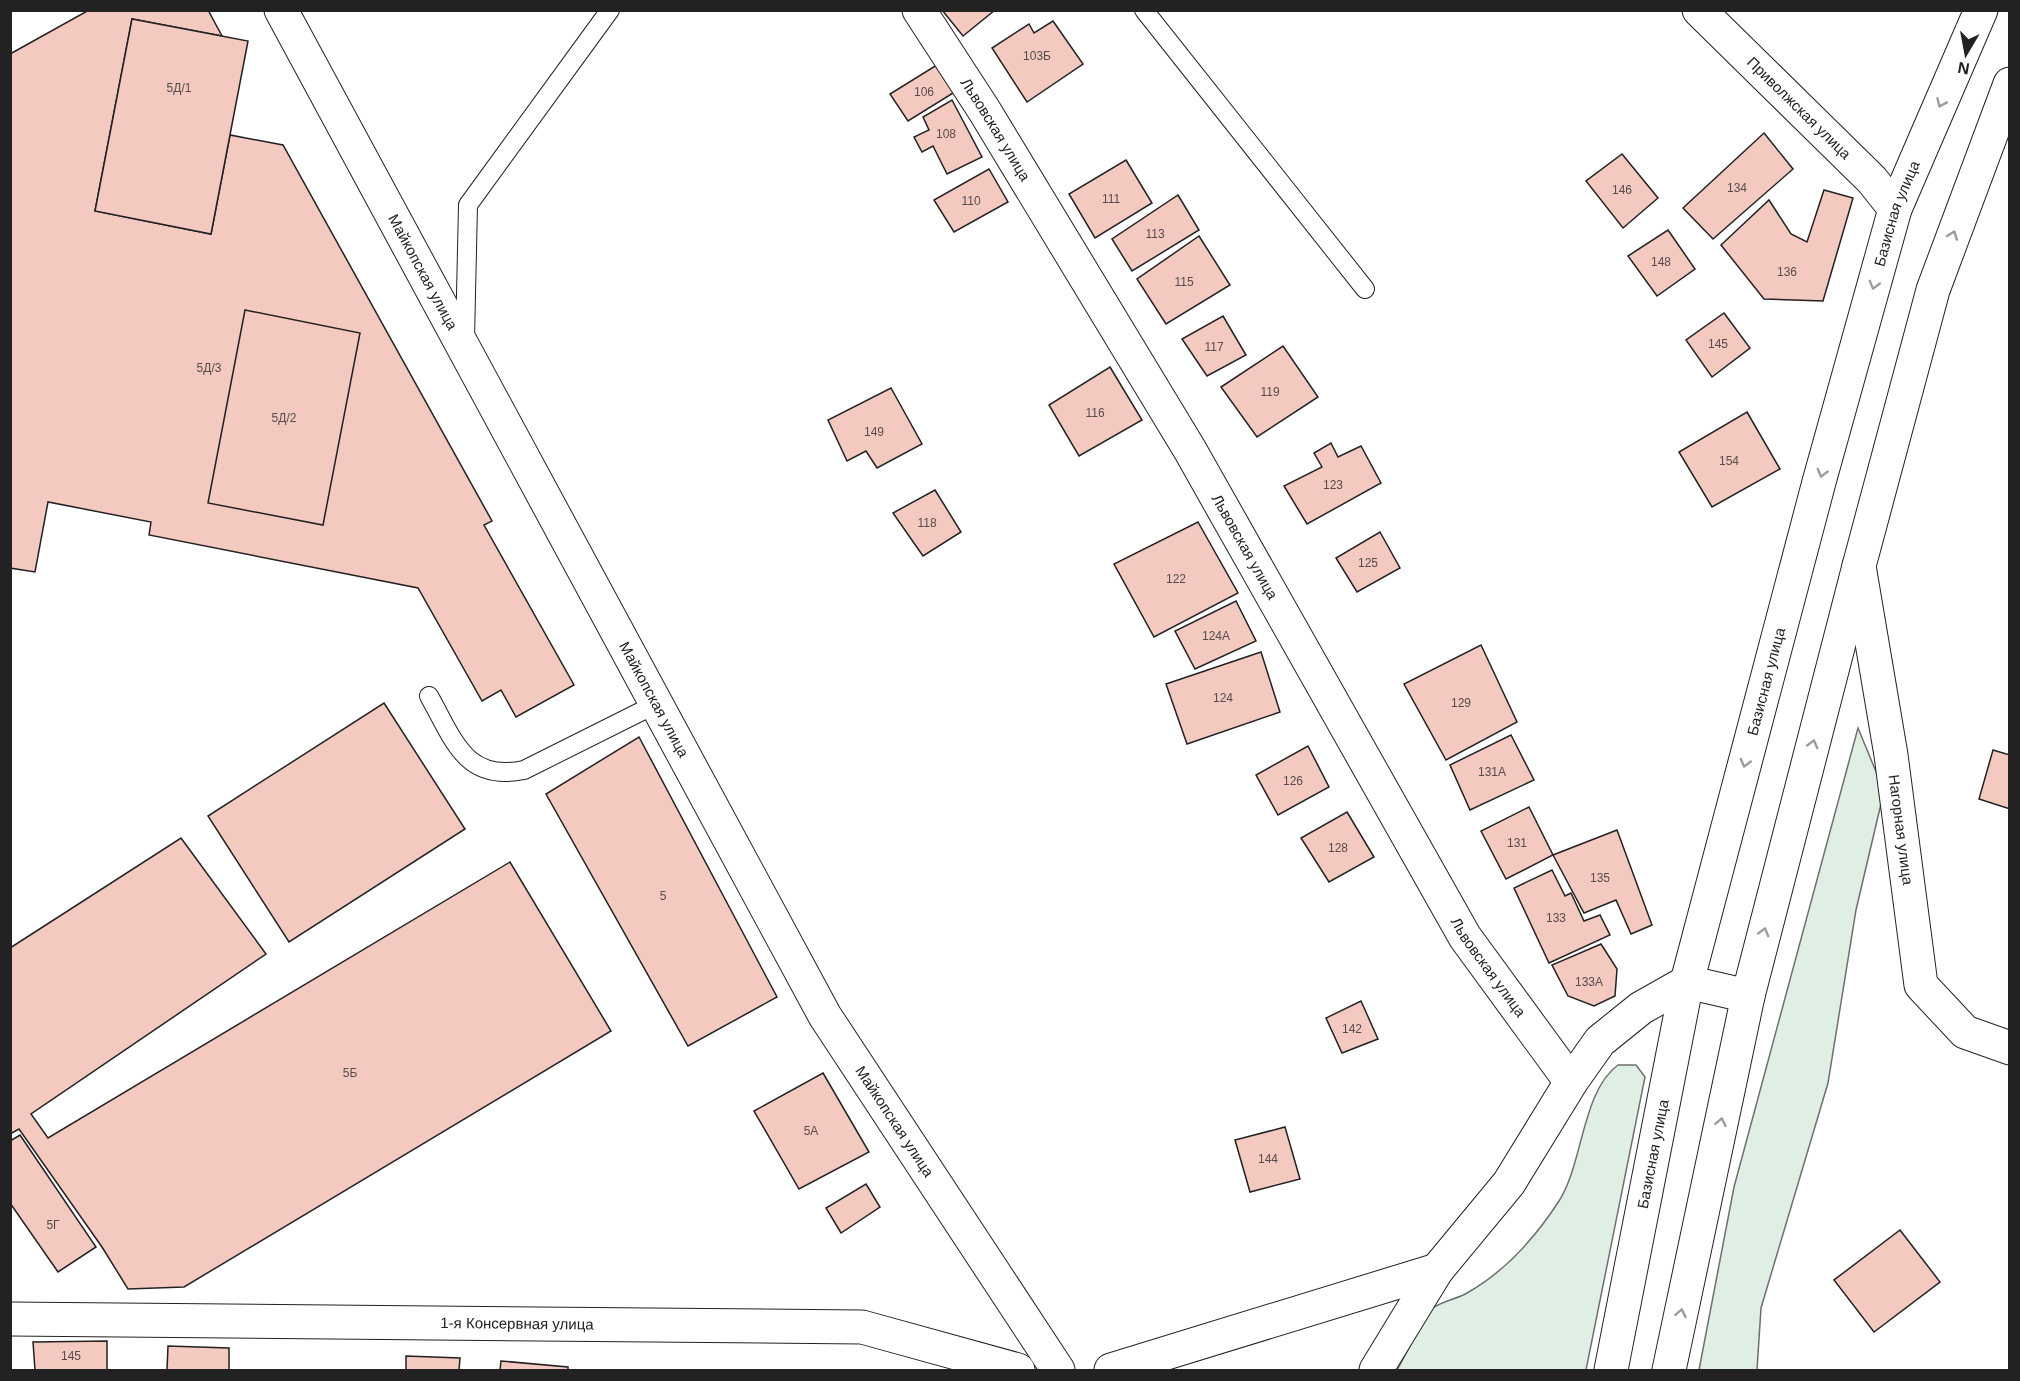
<svg xmlns="http://www.w3.org/2000/svg" width="2020" height="1381" viewBox="0 0 2020 1381" font-family="Arial,sans-serif">
<rect width="100%" height="100%" fill="#fff"/>
<g fill="#e0efe3" stroke="#6f6f6f" stroke-width="1.5">
<polygon points="1858,728 1884,791 1856,910 1828,1083 1761,1308 1757,1370 1699,1370 1734,1187"/>
<path d="M1618,1065H1636L1645,1077L1586,1370H1397C1404,1358 1425,1314 1433,1308C1442,1301 1457,1299 1467,1293C1506,1271 1535,1238 1559,1201C1583,1164 1582,1091 1618,1065Z"/>
</g>
<g fill="#f3c9c0" stroke="#222" stroke-width="1.5">
<polygon points="89,10 208,10 222,36 132,19 95,211 211,234 230,135 283,145 492,521 484,525 574,685 516,717 501,690 482,701 418,588 149,535 151,522 48,502 35,572 10,568 10,54"/>
<polygon points="942,10 995,10 963,36"/>
<polygon points="132,19 248,41 211,234 95,211"/>
<polygon points="1053,21 1083,64 1027,102 992,48 1029,24 1034,33"/>
<polygon points="940,63 958,90 908,121 890,94"/>
<polygon points="952,100 982,157 947,174 933,146 922,152 914,137 929,130 923,117"/>
<polygon points="1764,133 1793,169 1713,239 1683,208"/>
<polygon points="1622,154 1658,198 1623,228 1586,181"/>
<polygon points="1126,160 1152,203 1095,238 1069,194"/>
<polygon points="989,169 1008,202 954,232 934,200"/>
<polygon points="1824,190 1853,198 1823,301 1764,299 1721,245 1769,200 1791,234 1807,242"/>
<polygon points="1178,195 1199,230 1132,271 1112,239"/>
<polygon points="1668,230 1695,269 1657,296 1628,256"/>
<polygon points="1199,236 1230,285 1166,324 1137,279"/>
<polygon points="245,310 360,333 323,525 208,503"/>
<polygon points="1724,313 1750,348 1712,377 1686,340"/>
<polygon points="1223,316 1246,355 1207,376 1182,339"/>
<polygon points="1283,346 1318,397 1257,437 1221,387"/>
<polygon points="1110,367 1142,420 1079,456 1049,405"/>
<polygon points="891,388 922,444 877,468 866,451 847,461 828,420"/>
<polygon points="1747,412 1780,469 1712,507 1679,452"/>
<polygon points="1331,443 1338,457 1361,446 1381,483 1307,524 1284,486 1322,467 1314,453"/>
<polygon points="935,490 961,532 923,556 893,513"/>
<polygon points="1198,522 1238,593 1154,637 1114,564"/>
<polygon points="1380,532 1400,568 1357,592 1336,558"/>
<polygon points="1236,601 1256,641 1195,669 1175,631"/>
<polygon points="1481,645 1517,722 1446,760 1404,684"/>
<polygon points="1261,652 1280,712 1187,744 1166,684"/>
<polygon points="384,703 465,829 289,942 208,816"/>
<polygon points="1511,735 1534,780 1470,810 1450,765"/>
<polygon points="639,737 777,997 688,1046 546,794"/>
<polygon points="1308,746 1329,787 1278,815 1256,775"/>
<polygon points="1993,750 2010,755 2010,809 1979,799"/>
<polygon points="1529,807 1553,855 1506,879 1481,831"/>
<polygon points="1347,812 1374,857 1329,882 1301,838"/>
<polygon points="1617,830 1652,925 1631,934 1616,900 1584,913 1553,855"/>
<polygon points="181,838 266,954 31,1114 48,1138 510,862 611,1031 184,1287 128,1289 102,1247 19,1129 10,1134 10,948"/>
<polygon points="1552,870 1565,896 1571,893 1584,921 1600,915 1610,935 1549,963 1514,888"/>
<polygon points="1601,944 1617,969 1615,996 1594,1006 1568,996 1552,965"/>
<polygon points="1361,1001 1378,1039 1342,1053 1326,1018"/>
<polygon points="823,1073 869,1152 799,1189 754,1111"/>
<polygon points="1285,1127 1300,1179 1250,1192 1235,1140"/>
<polygon points="20,1135 96,1247 58,1272 10,1203 10,1141"/>
<polygon points="866,1184 880,1207 841,1233 826,1208"/>
<polygon points="1900,1230 1940,1282 1874,1332 1834,1280"/>
<polygon points="107,1341 107,1370 35,1370 33,1342"/>
<polygon points="168,1346 229,1348 229,1370 167,1370"/>
<polygon points="406,1356 460,1358 459,1370 406,1370"/>
<polygon points="501,1361 568,1367 568,1370 500,1370"/>
</g>
<g fill="none" stroke-linecap="round" stroke-linejoin="round">
<defs>
<g id="lane">
<polyline points="1144,10 1365,289"/>
<polyline points="465,339 468,205 610,10"/>
<path d="M429,696C454,740 465,782 524,770L656,704"/>
</g>
<g id="street">
<path id="s1" d="M281,10L825,1016L1058,1370"/>
<path id="s2" d="M919,10L984,110L1190,450L1465,937L1571,1082"/>
<path id="s3" d="M1699,10L1872,180L1895,209"/>
<path id="s4" d="M1859,566L1891,755L1921,985L1965,1032L2010,1048"/>
<path id="s5" d="M10,1319L862,1327L1018,1370"/>
<polyline points="1111,1370 1437,1270"/>
<polyline points="1376,1370 1437,1270 1509,1183 1571,1082 1600,1041 1641,1008 1687,982 1748,996"/>
</g>
<g id="secondary">
<path id="s6" d="M1611,1370L1687,982L1819,482L1895,209L1981,10"/>
<polyline points="1669,1370 1748,996 1859,566 1933,290 2010,84"/>
</g>
</defs>
<use href="#lane" stroke="#222" stroke-width="20"/>
<use href="#street" stroke="#222" stroke-width="35"/>
<use href="#secondary" stroke="#222" stroke-width="35"/>
<use href="#lane" stroke="#fff" stroke-width="18"/>
<use href="#street" stroke="#fff" stroke-width="33"/>
<use href="#secondary" stroke="#fff" stroke-width="33"/>
</g>
<defs><path id="oneway-chevron" d="M-2-3.5L2.5 0L-2 3.5" fill="none" stroke-width="1.6" stroke-linecap="round" stroke-linejoin="round" transform="scale(1.5)"/></defs>
<g stroke="#9c9c9c">
<use href="#oneway-chevron" transform="translate(1941 103) rotate(114)"/>
<use href="#oneway-chevron" transform="translate(1953 235) rotate(-70)"/>
<use href="#oneway-chevron" transform="translate(1874 285) rotate(105)"/>
<use href="#oneway-chevron" transform="translate(1822 473) rotate(105)"/>
<use href="#oneway-chevron" transform="translate(1813 744) rotate(-75)"/>
<use href="#oneway-chevron" transform="translate(1745 763) rotate(105)"/>
<use href="#oneway-chevron" transform="translate(1764 932) rotate(-75)"/>
<use href="#oneway-chevron" transform="translate(1721 1122) rotate(-78)"/>
<use href="#oneway-chevron" transform="translate(1681 1313) rotate(-78)"/>
</g>
<g text-anchor="middle" stroke-width="4.5" stroke-linejoin="round" paint-order="stroke">
<g font-size="12" fill="#564c4a">
<text x="1037" y="60">103Б</text>
<text x="179" y="92">5Д/1</text>
<text x="924" y="96">106</text>
<text x="946" y="138">108</text>
<text x="1737" y="192">134</text>
<text x="1622" y="194">146</text>
<text x="1111" y="203">111</text>
<text x="971" y="205">110</text>
<text x="1155" y="238">113</text>
<text x="1661" y="266">148</text>
<text x="1787" y="276">136</text>
<text x="1184" y="286">115</text>
<text x="1718" y="348">145</text>
<text x="1214" y="351">117</text>
<text x="209" y="372">5Д/3</text>
<text x="1270" y="396">119</text>
<text x="1095" y="417">116</text>
<text x="284" y="422">5Д/2</text>
<text x="874" y="436">149</text>
<text x="1729" y="465">154</text>
<text x="1333" y="489">123</text>
<text x="927" y="527">118</text>
<text x="1368" y="567">125</text>
<text x="1176" y="583">122</text>
<text x="1216" y="640">124А</text>
<text x="1223" y="702">124</text>
<text x="1461" y="707">129</text>
<text x="1492" y="776">131А</text>
<text x="1293" y="785">126</text>
<text x="1517" y="847">131</text>
<text x="1338" y="852">128</text>
<text x="1600" y="882">135</text>
<text x="663" y="900">5</text>
<text x="1556" y="922">133</text>
<text x="1589" y="986">133А</text>
<text x="1352" y="1033">142</text>
<text x="350" y="1077">5Б</text>
<text x="811" y="1135">5А</text>
<text x="1268" y="1163">144</text>
<text x="53" y="1229">5Г</text>
<text x="71" y="1360">145</text>
</g>
<g font-size="15" fill="#222" stroke="#fff">
<text dy="5" stroke="none"><textPath href="#s3" startOffset="140">Приволжская улица</textPath></text>
<text dy="5" stroke="none"><textPath href="#s2" startOffset="142">Львовская улица</textPath></text>
<text dy="5" stroke="none"><textPath href="#s6" startOffset="1192">Базисная улица</textPath></text>
<text dy="5" stroke="none"><textPath href="#s1" startOffset="298">Майкопская улица</textPath></text>
<text dy="5" stroke="none"><textPath href="#s2" startOffset="628">Львовская улица</textPath></text>
<text dy="5" stroke="none"><textPath href="#s6" startOffset="706">Базисная улица</textPath></text>
<text dy="5" stroke="none"><textPath href="#s1" startOffset="784">Майкопская улица</textPath></text>
<text dy="5" stroke="none"><textPath href="#s4" startOffset="267">Нагорная улица</textPath></text>
<text dy="5" stroke="none"><textPath href="#s2" startOffset="1114">Львовская улица</textPath></text>
<text dy="5" stroke="none"><textPath href="#s1" startOffset="1270">Майкопская улица</textPath></text>
<text dy="5" stroke="none"><textPath href="#s6" startOffset="220">Базисная улица</textPath></text>
<text dy="5" stroke="none"><textPath href="#s5" startOffset="507">1-я Консервная улица</textPath></text>
</g>
</g>
<rect width="2020" height="1381" fill="none" stroke="#222222" stroke-width="24"/>
<g transform="translate(1966 54) rotate(190)" stroke="#ffffff" stroke-width="4.5" paint-order="stroke">
<path d="M0-4.5L10 22L0 15L-10 22Z" fill="#222222"/>
<text y="-9" font-size="16" font-weight="bold" text-anchor="middle" fill="#222222">N</text>
</g>
</svg>
